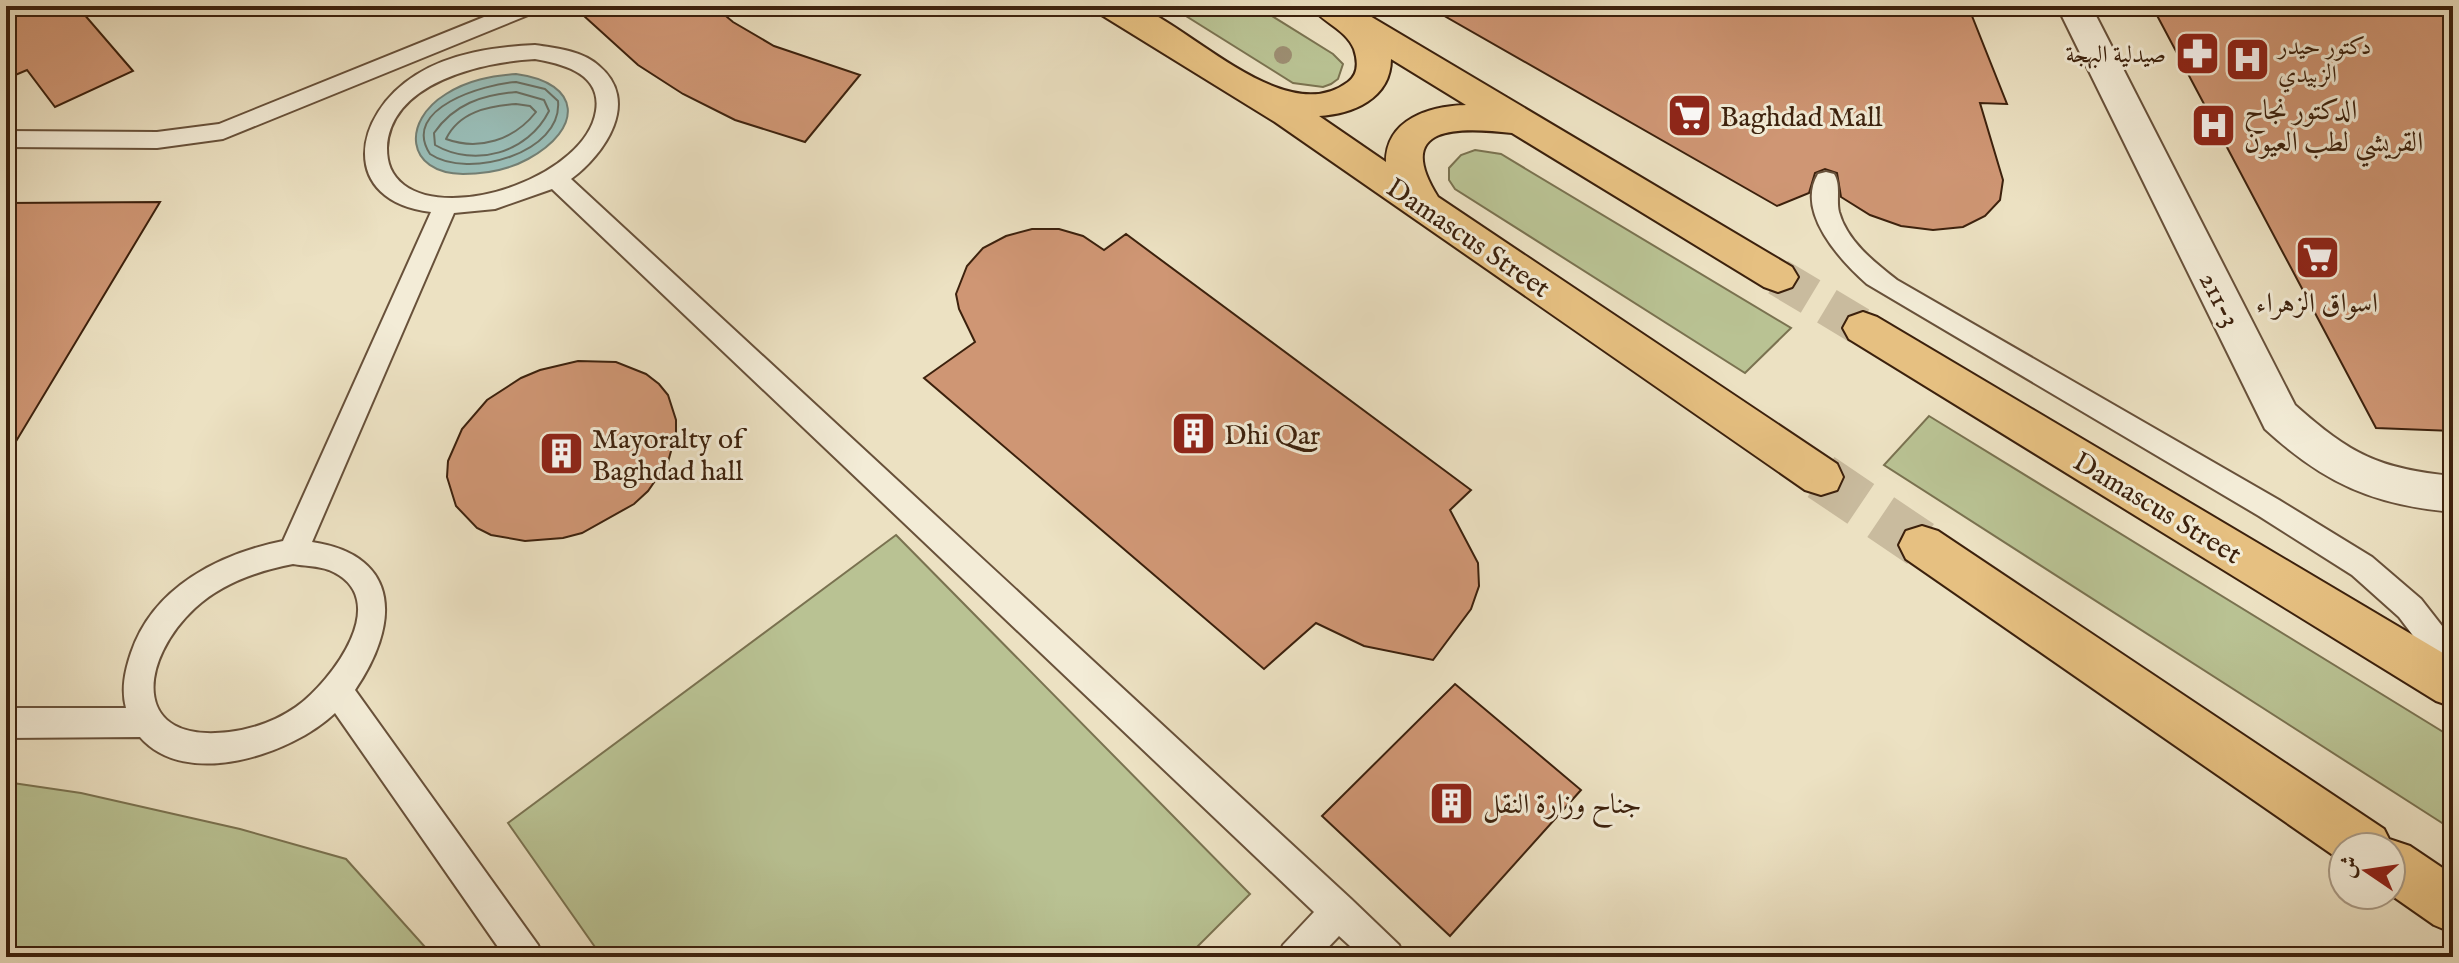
<svg xmlns="http://www.w3.org/2000/svg" width="2459" height="963" viewBox="0 0 2459 963" font-family="'IM FELL English',Amiri,serif">
<rect width="100%" height="100%" fill="#ece1c2"/>
<filter id="stains"><feTurbulence type="fractalNoise" baseFrequency=".0025" numOctaves="4"/><feColorMatrix values="0 0 0 0 .2 0 0 0 0 .09 0 0 0 0 .02 0 0 0 .5 -.17"/></filter>
<radialGradient id="worn" r=".72"><stop offset=".6" stop-color="#630" stop-opacity="0"/><stop offset="1" stop-color="#630" stop-opacity=".3"/></radialGradient>
<g fill="#b9c293" stroke="#7a7250" stroke-width="2">
<polygon points="1170,6 1256,6 1333,54 1343,64 1338,79 1331,84 1323,87 1293,83"/>
<polygon points="1475,150 1501,154 1791,328 1745,373 1455,189 1449,180 1449,168 1461,155"/>
<polygon points="1929,416 2453,738 2453,830 1884,465"/>
<polygon points="896,535 1250,894 1187,957 602,957 508,823"/>
<polygon points="6,782 81,793 240,829 346,859 434,957 6,957"/>
</g>
<path fill="#99bdb7" stroke="#747f73" stroke-width="2" d="M516,74C583,83 583,129 528,159C508,170 485,174 463,174C405,173 402,121 446,94C468,80 491,76 516,74Z"/>
<g fill="none" stroke-linecap="round" stroke-linejoin="round">
<g stroke="#6a6f62" stroke-width="2">
<path d="M516,82L545,89L558,101C563,153 468,180 430,154C400,108 485,84 516,82Z"/>
<path d="M516,92L544,100L549,111C528,153 475,168 435,145L434,133C454,104 482,95 516,92Z"/>
<path d="M516,104L530,106L536,112C514,140 479,151 446,139C459,112 488,106 516,104Z"/>
</g>
</g>
<g fill="#cf9674" stroke="#3c210d" stroke-width="2">
<polygon points="6,6 77,6 133,71 55,107 27,70 6,79"/>
<polygon points="573,6 714,6 733,22 774,46 860,75 805,142 735,120 683,94 638,65"/>
<polygon points="1427,6 1968,6 2007,104 1980,103 2003,180 2000,200 1985,216 1963,227 1933,230 1901,226 1870,215 1841,197 1837,173 1825,169 1815,173 1809,193 1777,206"/>
<polygon points="2152,6 2453,6 2453,431 2376,428"/>
<polygon points="160,202 6,458 6,203"/>
<polygon points="1032,229 1059,229 1083,236 1104,250 1126,234 1471,490 1450,510 1478,563 1479,586 1471,609 1433,660 1364,646 1316,623 1264,669 924,378 975,342 959,309 956,294 967,266 983,248 1006,236"/>
<polygon points="578,361 616,362 646,374 659,384 668,395 676,420 676,433 668,462 648,491 634,504 582,533 563,538 525,541 491,535 477,528 456,506 447,477 448,461 462,429 487,400 521,378 540,370"/>
<polygon points="1455,684 1581,790 1450,936 1322,816"/>
</g>
<g fill="none" stroke-linecap="round" stroke-linejoin="round">
<polyline stroke="#c9bb9e" stroke-width="38" stroke-dasharray="38 19" stroke-linecap="butt" points="1778,277 1863,328"/>
<polyline stroke="#c9bb9e" stroke-width="48" stroke-dasharray="48 24" stroke-linecap="butt" points="1821,477 1922,545"/>
<defs>
<g id="lane">
<polygon points="511,6 541,6 538,11 223,139 157,148 6,147 6,131 157,132 219,124"/>
<path d="M535,45C556,48 583,51 599,66C641,101 605,154 571,179L1351,899L1399,945L1404,957H1362L1339,936L1319,957H1278L1283,945L1314,912L552,189L495,209L454,213L312,542C404,556 398,627 355,690L538,945L543,957H505L335,713C292,754 186,790 140,737L6,738V708H126C121,689 125,671 131,653C153,587 219,554 283,541L431,212C339,201 352,115 416,75C451,53 495,47 535,45ZM535,59C564,64 602,74 596,111C586,175 453,222 404,185C391,175 387,163 387,148C390,82 483,62 535,59ZM293,564C305,566 318,566 329,570C396,598 331,682 296,707C276,721 253,729 229,732C129,744 140,659 195,608C222,583 257,571 293,564Z"/>
<path d="M1826,172L1834,174C1841,185 1836,199 1839,212C1847,241 1874,262 1897,280L2279,500L2372,557L2421,599L2453,640V678L2442,674L2399,617L2352,575L2259,516L1867,284C1841,261 1795,212 1818,174Z"/>
</g>
<path id="street" d="M2057,6H2091L2295,405C2350,454 2379,469 2453,476V512C2373,505 2324,483 2265,429Z"/>
<g id="primary">
<path d="M1095,6C1108,6 1127,3 1138,7C1193,28 1286,129 1348,82C1359,74 1358,61 1354,49C1345,28 1322,23 1311,6H1353L1792,267L1798,277L1792,287L1778,292L1764,287L1512,133C1460,127 1392,124 1438,197L1837,464L1843,477L1837,490L1821,495L1805,490L1275,122L1100,14ZM1391,59L1466,105C1430,106 1386,119 1386,162L1319,116C1352,114 1391,99 1391,59Z"/>
<polygon points="1863,312 1877,317 2453,659 2453,707 2436,701 1849,339 1843,328 1849,317"/>
<polygon points="1922,526 1938,531 2384,829 2389,839 2410,846 2453,875 2453,933 2434,925 2391,895 2391,847 2343,847 2343,862 1906,559 1899,545 1906,531"/>
</g>
</defs>
<use href="#lane" stroke="#68513a" stroke-width="4"/>
<use href="#street" stroke="#68513a" stroke-width="4"/>
<use href="#primary" stroke="#3c210d" stroke-width="4"/>
<use href="#lane" fill="#f3ecd7" fill-rule="evenodd"/>
<use href="#street" fill="#f3ecd7" fill-rule="evenodd"/>
<use href="#primary" fill="#e6c081" fill-rule="evenodd"/>
</g>
<circle fill="#9c8d71" cx="1283" cy="55" r="9"/>
<defs>
<symbol id="pharmacy-square" viewBox="-11 -11 22 22"><rect x="-9" y="-9" width="18" height="18" rx="4" fill="#8f2418" stroke="#f3ecd7"/><path d="M-2-6h4v4h4v4h-4v4h-4v-4h-4v-4h4Z" fill="#fff"/></symbol>
<symbol id="hospital-square" viewBox="-11 -11 22 22"><rect x="-9" y="-9" width="18" height="18" rx="4" fill="#8f2418" stroke="#f3ecd7"/><path d="M-5-5h3v3.5h4V-5h3V5h-3V1.5h-4V5h-3Z" fill="#fff"/></symbol>
<symbol id="supermarket-square" viewBox="-11 -11 22 22"><rect x="-9" y="-9" width="18" height="18" rx="4" fill="#8f2418" stroke="#f3ecd7"/><path d="M-6-5.5h2.5l.6 2H6L4.5 2H-2.5L-4.4-4H-6ZM-1.5 3.2a1.3 1.3 0 1 0 .1 0ZM3 3.2a1.3 1.3 0 1 0 .1 0Z" fill="#fff"/></symbol>
<symbol id="building-square" viewBox="-11 -11 22 22"><rect x="-9" y="-9" width="18" height="18" rx="4" fill="#8f2418" stroke="#f3ecd7"/><path d="M-4-6H4V6H1V3H-1V6H-4ZM-2.5-4.3h1.7v1.8h-1.7ZM.8-4.3h1.7v1.8H.8ZM-2.5-1h1.7V.8h-1.7ZM.8-1h1.7V.8H.8Z" fill="#fff"/></symbol>
</defs>
<g fill-rule="evenodd">
<use href="#pharmacy-square" x="2172" y="28" width="51" height="51"/>
<use href="#hospital-square" x="2222" y="34" width="51" height="51"/>
<use href="#supermarket-square" x="1664" y="90" width="51" height="51"/>
<use href="#hospital-square" x="2188" y="100" width="51" height="51"/>
<use href="#supermarket-square" x="2292" y="232" width="51" height="51"/>
<use href="#building-square" x="1168" y="408" width="51" height="51"/>
<use href="#building-square" x="536" y="428" width="51" height="51"/>
<use href="#building-square" x="1426" y="778" width="51" height="51"/>
</g>
<g text-anchor="middle" stroke-width="6" stroke-linejoin="round" paint-order="stroke">
<g font-size="24" fill="#3c210d" stroke="#f3ecd7" text-anchor="start">
<text x="2278" y="54">دكتور حيدر<tspan x="2278" dy="28">الزبيدي</tspan></text>
<text x="2166" y="62" text-anchor="end">صيدلية البهجة</text>
</g>
<g font-size="28" fill="#3c210d" stroke="#f3ecd7" text-anchor="start">
<text x="2244" y="119">الدكتور نجاح<tspan x="2244" dy="32">القريشي لطب العيون</tspan></text>
<text x="1720" y="126">Baghdad Mall</text>
<text x="2317" y="312" text-anchor="middle">اسواق الزهراء</text>
<text x="1224" y="444">Dhi Qar</text>
<text x="592" y="448">Mayoralty of<tspan x="592" dy="32">Baghdad hall</tspan></text>
<text x="1483" y="813">جناح وزارة النقل</text>
</g>
<g font-size="28" fill="#3c210d" stroke="#f3ecd7">
<text transform="translate(1469 237) rotate(34)" y="10">Damascus Street</text>
<text transform="translate(2221 299) rotate(63)" y="10">211-3</text>
<text transform="translate(2158 507) rotate(31)" y="10">Damascus Street</text>
</g>
</g>
<rect width="2459" height="963" fill="none" stroke="#ece1c2" stroke-width="32"/>
<rect x="8" y="8" width="2443" height="947" fill="none" stroke="#3c210d" stroke-width="4"/>
<rect x="16" y="16" width="2427" height="931" fill="none" stroke="#3c210d" stroke-width="2"/>
<g transform="translate(2367 871) rotate(283)"><circle r="38" fill="#f3ecd7" stroke="#aa9b86" stroke-width="2"/>
<path d="M0-6L14 30L0 20L-14 30Z" fill="#8f2418"/>
<text y="-12" font-size="22" font-weight="bold" text-anchor="middle" fill="#3c210d">ش</text>
</g>
<rect width="100%" height="100%" filter="url(#stains)"/>
<rect width="100%" height="100%" fill="url(#worn)"/>
</svg>
